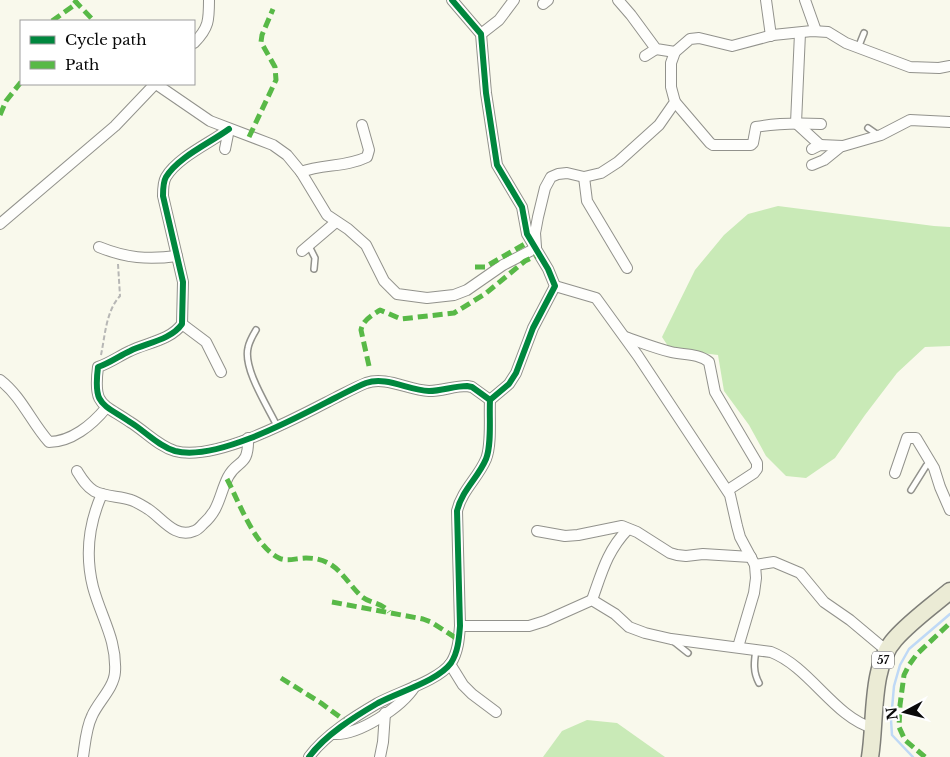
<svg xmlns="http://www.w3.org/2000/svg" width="950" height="757" viewBox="0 0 950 757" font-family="'Libre Baskerville',serif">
<rect width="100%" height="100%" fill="#f9f9ec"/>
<g fill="#c9eab7">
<polygon points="778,206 934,226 950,227 950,346 925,347 897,373 865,415 835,458 806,478 786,476 766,456 749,425 724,391 718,355 670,349 662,337 695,270 724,235 748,214"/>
<polygon points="587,720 617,723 665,757 543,757 562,731"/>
</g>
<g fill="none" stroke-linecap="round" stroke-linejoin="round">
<polyline stroke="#bfd9f6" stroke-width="2.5" points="913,757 892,735 891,720 894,686 900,665 909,649 950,614"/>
<defs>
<g id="service">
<polyline points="858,48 864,33"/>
<polyline points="868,128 878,135"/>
<polyline points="309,246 315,258 314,269"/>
<path d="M256,330C253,335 249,342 248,348C243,369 268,407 277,426"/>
<polyline points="911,490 926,466 930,462"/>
<polyline points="673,641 688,653"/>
<path d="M756,650C754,662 753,672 759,683"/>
</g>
<g id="minor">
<polyline points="618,0 631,15 656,49 675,52"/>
<polyline points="766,0 771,36"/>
<polyline points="805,0 816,31"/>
<polyline points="543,4 548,0"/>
<polyline points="800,33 796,123 820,145"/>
<polyline points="481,34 499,20 514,0"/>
<path d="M194,43C209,28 209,20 209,0"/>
<polyline points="645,56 656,49"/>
<polyline points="156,84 210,121 273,145 287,155 301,172 327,215 348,229 366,245 384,281 397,294 427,298 454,295 467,290 503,265 536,248"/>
<path d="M675,102L710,143L713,145H751L753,143L756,127C777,123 799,123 821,124"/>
<path d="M229,129C210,143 178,157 166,177C163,182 163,190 163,196L183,282L182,324C171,340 146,343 130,351C119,356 110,363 98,367C93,406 102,403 130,422C145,431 158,446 175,451C216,462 298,417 335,398C345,393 356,387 366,383C386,376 408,390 429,391C442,391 454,386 467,386L472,387L490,400"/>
<polyline points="225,149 229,129"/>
<polyline points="812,149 820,145 843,146 881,135 910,120 950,122"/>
<polyline points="812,165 824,160 840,147"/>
<path d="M301,172C322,164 347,167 367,157L369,150L362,125"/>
<polyline points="584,177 587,201 627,268"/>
<polyline points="0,224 115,126 155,84"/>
<path d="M99,247C126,258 148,260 177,256"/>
<polyline points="536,247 535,233 538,217 545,188 551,177 558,174 567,173 584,177 601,173 618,162 659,125 675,102 671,87 671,63 675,52 690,39 699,38 732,46 773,35 812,31 828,32 846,43 910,67 939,68 950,66"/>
<polyline points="302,251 336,222"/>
<polyline points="555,286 596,298 638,356 730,495 737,526 740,537 755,565 756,578 754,593 738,647"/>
<polyline points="182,324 206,342 221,372"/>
<path d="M625,337C640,342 655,348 671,352C683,355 698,353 709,362L715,392L757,463V469L754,473L728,490"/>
<path d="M0,380C22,397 31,422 49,442C71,442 92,425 106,408"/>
<path d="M77,471C82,479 86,486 94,491C105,497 120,496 131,500C137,502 143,506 148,509C162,518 175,539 194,531C198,530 201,526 203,524C220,509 219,495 228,477C237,459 249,468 248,438"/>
<polyline points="895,473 907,438 916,438 934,468 940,487 950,510"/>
<polyline points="537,531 565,536 578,535 622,526 637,532 670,553 677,555 686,556 703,554 751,557"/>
<polyline points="755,565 774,562 800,573 824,602 850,620 887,651"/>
<path d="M592,600C602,572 607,551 628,529"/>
<path d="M460,626H529L545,621L592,600L615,614L629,627L645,633L671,639L771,652C810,667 834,717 873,728"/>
<polyline points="450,664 463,685 472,694 496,712"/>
<path d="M333,734C358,736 402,707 415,686"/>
<path d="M83,757C85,744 86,728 92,716C98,702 114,688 115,672C117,640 101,617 93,587C85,555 89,523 102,494"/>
<path d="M309,757C325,735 354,717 378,703C398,692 438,681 451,663C458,652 459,639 460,626L457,511C462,490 478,478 486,459C492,444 489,417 490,400L509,384L516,373L533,328L555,286L548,269L527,234L522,207L497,165L486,93L481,34L452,0"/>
<polyline points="380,757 383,742 385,713"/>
</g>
<path id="primary" d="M870,757C876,722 870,666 895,639C911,621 932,606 950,591"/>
</defs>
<use href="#service" stroke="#92928c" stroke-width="8"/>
<use href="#minor" stroke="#92928c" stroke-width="12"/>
<use href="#primary" stroke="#7f7f79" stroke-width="19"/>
<path stroke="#b7b7b5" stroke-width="2" stroke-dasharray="5 2.5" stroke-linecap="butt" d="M101,355C105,336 106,311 120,296L118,264"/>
<use href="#service" stroke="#fefefc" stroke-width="5"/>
<use href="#minor" stroke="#fefefc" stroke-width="10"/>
<use href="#primary" stroke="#ebebd5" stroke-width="16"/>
<g stroke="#58b947" stroke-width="5" stroke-dasharray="10 5" stroke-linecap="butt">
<polyline points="74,0 94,21"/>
<polyline points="52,21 73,6 77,0"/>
<polyline points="0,115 6,101 21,82"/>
<polyline points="249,137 276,80 275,67 261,42 262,35 273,9"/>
<polyline points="475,267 485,267 530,241"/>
<path d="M369,366L361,330C363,320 371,316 380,310L401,319L454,313L485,294L525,261L540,254"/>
<path d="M227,479C239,502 255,547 279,558C287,562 297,558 306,558C336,558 343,578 360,595C369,604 382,602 389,612"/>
<polyline points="332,602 423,619 431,622 459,640"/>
<polyline points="281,678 321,703 348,723"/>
<polyline points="925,757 905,740 899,727 900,705 904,675 909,665 917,654 950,623"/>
</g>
<defs>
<g id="cycleway">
<path d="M229,129C210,143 178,157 166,177C163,182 163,190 163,196L183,282L182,324C171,340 146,343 130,351C119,356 110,363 98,367C93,406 102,403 130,422C145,431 158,446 175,451C216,462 298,417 335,398C345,393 356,387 366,383C386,376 408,390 429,391C442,391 454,386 467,386L472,387L490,400"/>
<path d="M309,757C325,735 354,717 378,703C398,692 438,681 451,663C458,652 459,639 460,626L457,511C462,490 478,478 486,459C492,444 489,417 490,400L509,384L516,373L533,328L555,286L548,269L527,234L522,207L497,165L486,93L481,34L452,0"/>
</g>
</defs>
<use href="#cycleway" stroke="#fff" stroke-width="9"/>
<use href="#cycleway" stroke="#00873e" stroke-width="6"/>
</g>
<g text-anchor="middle" stroke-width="5" stroke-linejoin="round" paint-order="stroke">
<rect fill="#fff" stroke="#545454" stroke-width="1" x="872" y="651.5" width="22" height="17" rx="4"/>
<g font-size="11" font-weight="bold" fill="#0a0a0a">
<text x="883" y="664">57</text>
</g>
</g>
<rect x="20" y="20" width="175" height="65" fill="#ffffff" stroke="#9d9d9d"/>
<rect x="30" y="36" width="25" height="8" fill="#00873e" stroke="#9d9d9d"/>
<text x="65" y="45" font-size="15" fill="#0a0a0a">Cycle path</text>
<rect x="30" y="61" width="25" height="8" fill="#58b947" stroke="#9d9d9d"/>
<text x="65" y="70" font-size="15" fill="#0a0a0a">Path</text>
<g transform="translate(905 712) rotate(263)" stroke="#ffffff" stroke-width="4" paint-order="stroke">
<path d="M0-4L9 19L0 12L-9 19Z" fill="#0a0a0a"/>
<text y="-8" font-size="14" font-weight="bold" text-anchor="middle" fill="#0a0a0a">N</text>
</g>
</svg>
